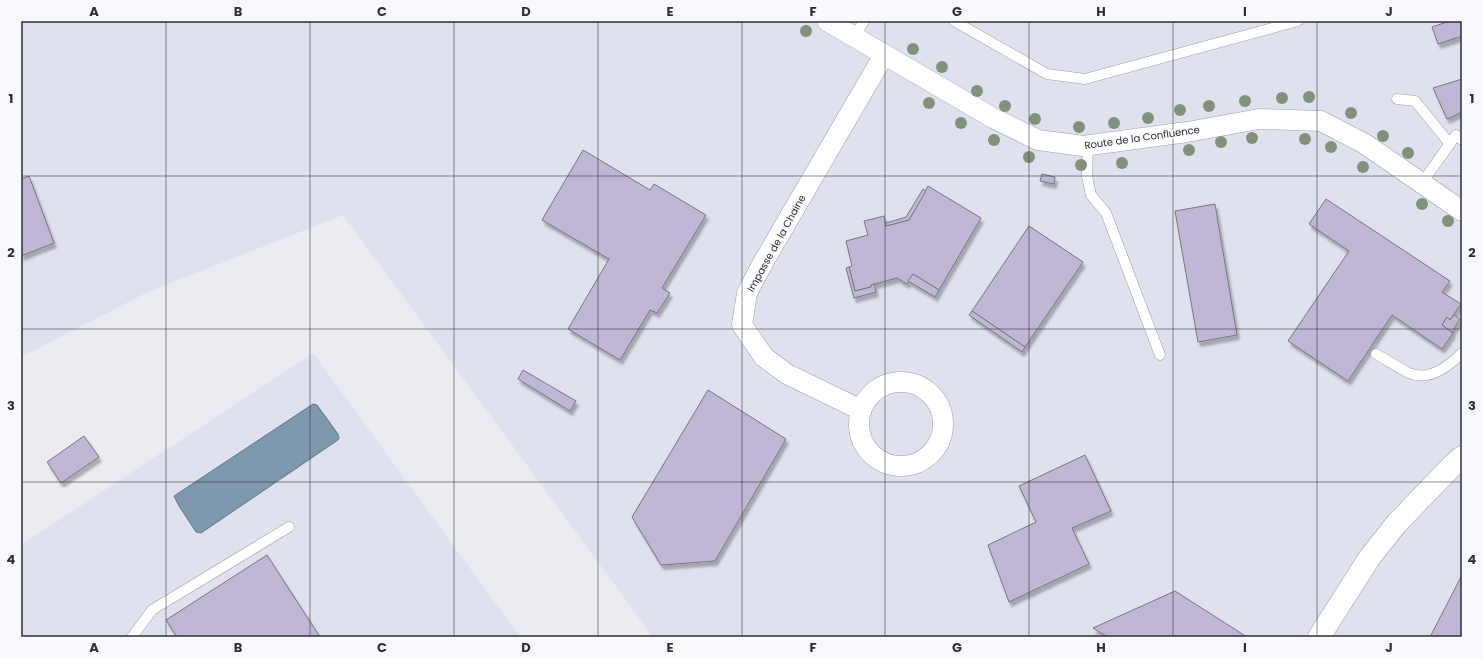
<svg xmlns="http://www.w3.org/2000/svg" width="1483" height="658" viewBox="0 0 1483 658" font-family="Poppins,sans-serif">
<defs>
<filter id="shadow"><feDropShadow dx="2.5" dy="4.5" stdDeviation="1" flood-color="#0004"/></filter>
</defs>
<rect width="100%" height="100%" fill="#ebecf1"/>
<g fill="#dfe2ee">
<polygon points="21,21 1462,21 1462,637 653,637 343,215 148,292 21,357"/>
<polygon points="313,353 520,637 21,637 21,545"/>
</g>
<polygon fill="#7e98ae" stroke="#667888" points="313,404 317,405 338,434 339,438 338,440 201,533 196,532 179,506 174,496"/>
<g fill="#c0b6d5" stroke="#79787c" filter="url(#shadow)">
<polygon points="1450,21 1461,21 1462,36 1438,44 1432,27"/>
<polygon points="1462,79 1462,112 1447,119 1433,88"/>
<polygon points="583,150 650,190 654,184 706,215 662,288 670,293 657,313 650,310 620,360 568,329 609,259 542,220"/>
<polygon points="1042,174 1055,177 1054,184 1040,181"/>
<polygon points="29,176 54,243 21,256 21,179"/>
<polygon points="928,186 981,218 939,290 913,274 907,284 897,278 871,285 871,287 855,291 849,267 852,266 846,241 868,235 864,221 884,216 886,226 909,220"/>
<polygon points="923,189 926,191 909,220 886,226 886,223 906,217"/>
<polygon points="1326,199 1450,281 1442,292 1461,304 1450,320 1447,317 1442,325 1453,333 1442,349 1392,315 1348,381 1288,341 1349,251 1309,224"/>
<polygon points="1215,204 1237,335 1198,342 1175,211"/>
<polygon points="1029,226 1083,262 1025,347 972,311"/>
<polygon points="849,267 855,291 871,287 871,285 874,284 876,292 854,298 846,268"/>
<polygon points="913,274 939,290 935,297 908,281"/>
<polygon points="972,311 1025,347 1022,352 969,315"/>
<polygon points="1454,315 1460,319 1452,332 1442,325 1447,317 1450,320"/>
<polygon points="523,370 576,401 570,411 518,379"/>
<polygon points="708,390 786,439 715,561 661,565 632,517"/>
<polygon points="84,436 99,457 61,483 47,462"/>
<polygon points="1085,455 1111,511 1072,528 1089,564 1009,602 988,545 1036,522 1019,486"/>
<polygon points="267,555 320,637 177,637 166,620"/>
<polygon points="1462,575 1462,637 1430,637"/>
<polygon points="1175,591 1247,637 1108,637 1093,628"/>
</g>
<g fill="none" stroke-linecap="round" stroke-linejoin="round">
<defs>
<g id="service">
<polyline points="954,21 1047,74 1085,79 1298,21"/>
<polyline points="854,37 864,21"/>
<polyline points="1397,99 1415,101 1450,144"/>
<polyline points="1088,145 1087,176 1091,195 1106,213 1160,355"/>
<polyline points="1422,183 1456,135 1462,140"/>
<path d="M1376,354C1387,360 1398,368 1409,373C1429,382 1449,366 1462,353"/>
<polyline points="132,637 152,610 289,527"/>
</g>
<g id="minor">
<polyline points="827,21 993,118 1038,140 1083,146 1187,132 1259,119 1321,121 1365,144 1462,211"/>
<circle cx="901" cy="424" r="42"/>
<polyline points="861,410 787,374 764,357 742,325 747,293 764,261 884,55"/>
</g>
<polyline id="tertiary" points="1319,637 1370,557 1397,523 1454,464 1462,457"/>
</defs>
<use href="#service" stroke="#9e9fa4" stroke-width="11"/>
<use href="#minor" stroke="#9e9fa4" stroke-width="21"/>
<use href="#tertiary" stroke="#9e9fa4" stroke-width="23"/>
<use href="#service" stroke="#fff" stroke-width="10"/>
<use href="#minor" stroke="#fff" stroke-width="20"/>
<use href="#tertiary" stroke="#fff" stroke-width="22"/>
</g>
<g fill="#82917b">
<circle cx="806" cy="31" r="6"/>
<circle cx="913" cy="49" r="6"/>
<circle cx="942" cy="67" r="6"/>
<circle cx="977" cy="91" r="6"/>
<circle cx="1309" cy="97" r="6"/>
<circle cx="1282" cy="98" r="6"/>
<circle cx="1245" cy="101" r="6"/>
<circle cx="929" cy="103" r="6"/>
<circle cx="1005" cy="106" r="6"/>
<circle cx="1209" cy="106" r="6"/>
<circle cx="1180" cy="110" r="6"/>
<circle cx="1351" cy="113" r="6"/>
<circle cx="1148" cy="118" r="6"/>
<circle cx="1035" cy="119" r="6"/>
<circle cx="961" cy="123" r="6"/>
<circle cx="1114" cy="123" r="6"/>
<circle cx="1079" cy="127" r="6"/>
<circle cx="1383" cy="136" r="6"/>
<circle cx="1252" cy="138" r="6"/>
<circle cx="1305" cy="139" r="6"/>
<circle cx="994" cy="140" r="6"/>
<circle cx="1221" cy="142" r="6"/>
<circle cx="1331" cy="147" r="6"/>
<circle cx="1189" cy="150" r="6"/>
<circle cx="1408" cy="153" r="6"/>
<circle cx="1029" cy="157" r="6"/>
<circle cx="1122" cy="163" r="6"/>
<circle cx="1081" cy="165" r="6"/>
<circle cx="1363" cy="167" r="6"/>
<circle cx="1422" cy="204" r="6"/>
<circle cx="1448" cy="221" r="6"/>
</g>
<path fill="none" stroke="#2f2f31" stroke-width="1" stroke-opacity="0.55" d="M166,21V637M310,21V637M454,21V637M598,21V637M742,21V637M885,21V637M1029,21V637M1173,21V637M1317,21V637M21,176H1462M21,329H1462M21,482H1462"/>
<g text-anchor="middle" stroke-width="3" stroke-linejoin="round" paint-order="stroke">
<g font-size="10" fill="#2f2f31" stroke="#f8f9fe">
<text transform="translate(1142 137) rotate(-8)" y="4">Route de la Confluence</text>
<text transform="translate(776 243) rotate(-61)" y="4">Impasse de la Chaine</text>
</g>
</g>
<rect width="1483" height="658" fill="none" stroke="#f8f9fe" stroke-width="44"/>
<rect x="22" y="22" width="1439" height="614" fill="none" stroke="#2f2f31" stroke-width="1.5"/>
<g font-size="13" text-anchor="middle" font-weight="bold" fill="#2f2f31">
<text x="94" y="16">A</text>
<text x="238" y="16">B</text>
<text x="382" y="16">C</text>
<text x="526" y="16">D</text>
<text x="670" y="16">E</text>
<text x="813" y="16">F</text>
<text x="957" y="16">G</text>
<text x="1101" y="16">H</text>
<text x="1245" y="16">I</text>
<text x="1389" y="16">J</text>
<text x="11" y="103">1</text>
<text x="1472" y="103">1</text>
<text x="11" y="257">2</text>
<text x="1472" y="257">2</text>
<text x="11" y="410">3</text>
<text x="1472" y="410">3</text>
<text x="11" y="564">4</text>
<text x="1472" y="564">4</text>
<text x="94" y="652">A</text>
<text x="238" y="652">B</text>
<text x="382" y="652">C</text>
<text x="526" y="652">D</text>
<text x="670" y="652">E</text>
<text x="813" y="652">F</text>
<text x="957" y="652">G</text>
<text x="1101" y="652">H</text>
<text x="1245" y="652">I</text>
<text x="1389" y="652">J</text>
</g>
</svg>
